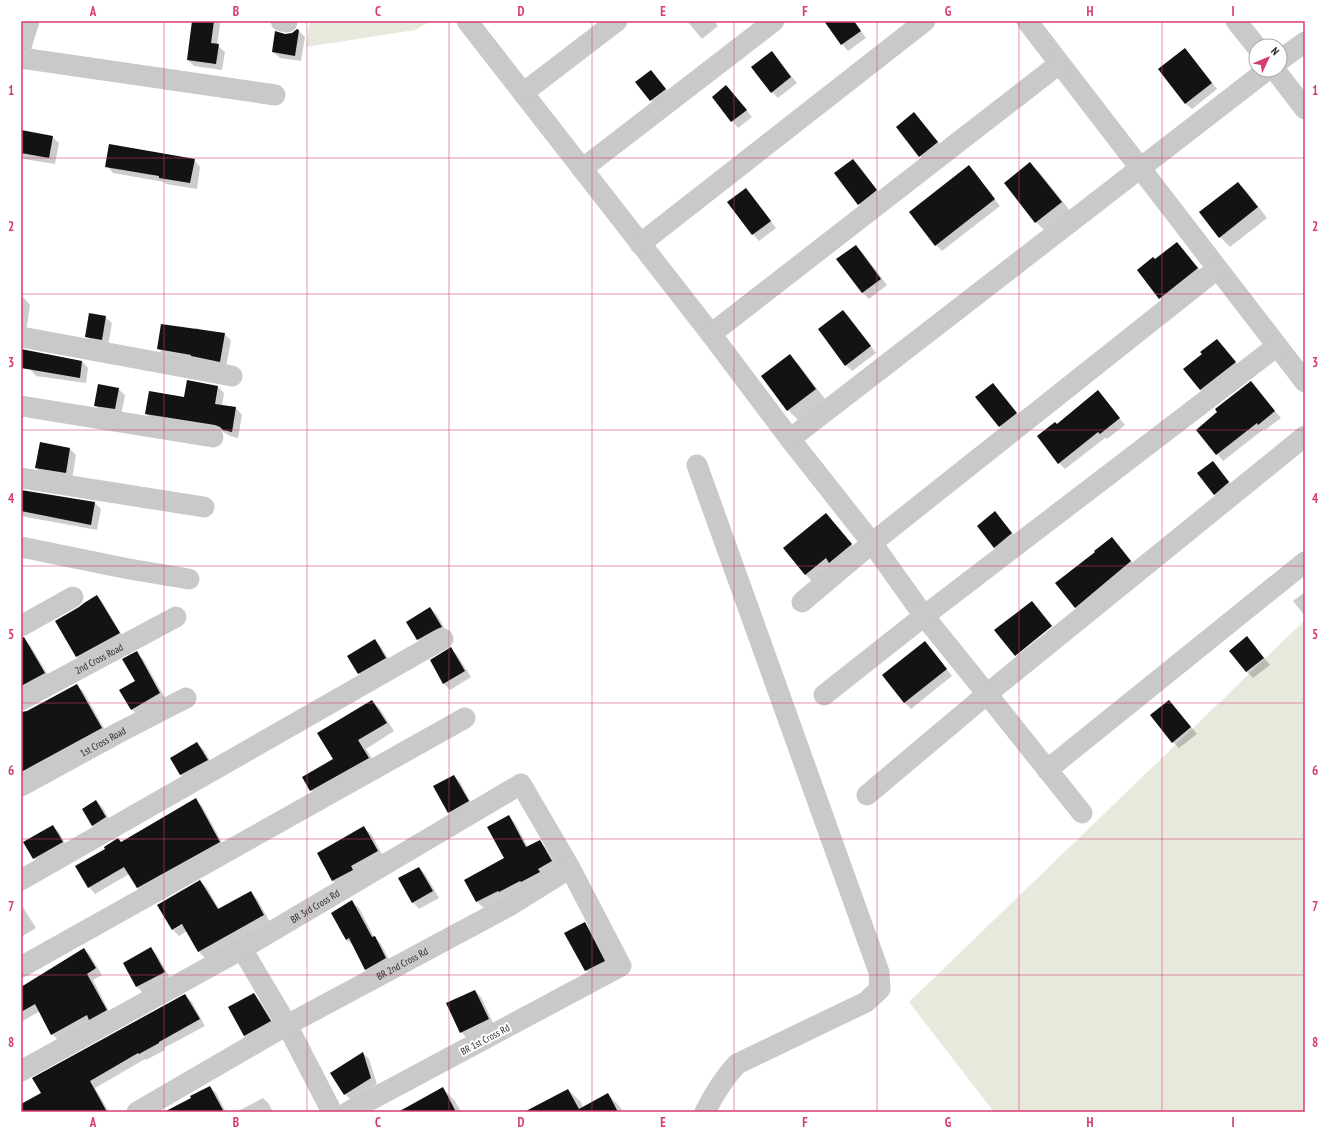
<svg xmlns="http://www.w3.org/2000/svg" width="1326" height="1133" viewBox="0 0 1326 1133" font-family="'PT Sans Narrow',sans-serif">
<rect width="100%" height="100%" fill="#fff"/>
<g fill="#e6e9db">
<polygon points="310,21 431,21 415,30 306,47"/>
<polygon points="1305,620 1305,1112 994,1112 909,1002"/>
</g>
<g fill="#0003">
<polygon points="193,21 219,21 220,25 217,45 225,52 222,70 194,66 188,60"/>
<polygon points="687,21 714,21 718,26 702,39"/>
<polygon points="825,21 854,21 866,38 848,51 842,44"/>
<polygon points="299,31 305,37 301,61 280,58 273,52 285,35 292,34"/>
<polygon points="772,52 797,83 778,98 772,92"/>
<polygon points="1191,56 1217,89 1192,109 1185,103"/>
<polygon points="651,71 672,96 657,107 636,82"/>
<polygon points="726,86 752,117 738,128 713,97"/>
<polygon points="914,114 944,149 926,163 897,127"/>
<polygon points="21,135 52,137 59,143 55,164 24,159 21,155"/>
<polygon points="194,160 200,167 197,189 166,184 164,182 113,173 107,166"/>
<polygon points="853,160 860,167 882,197 865,210 859,204"/>
<polygon points="1030,164 1040,173 1071,212 1046,232 1036,222"/>
<polygon points="969,167 1000,206 942,251 936,245"/>
<polygon points="1238,183 1248,193 1267,218 1230,247 1220,237 1201,212"/>
<polygon points="746,190 752,196 776,228 759,241 753,234"/>
<polygon points="1177,243 1204,275 1166,305 1138,271 1155,260"/>
<polygon points="856,246 862,252 887,285 869,299 862,292"/>
<polygon points="21,298 24,298 30,305 26,332 21,332"/>
<polygon points="843,311 849,317 876,353 852,371 846,365"/>
<polygon points="105,317 112,323 108,346 93,343 86,336"/>
<polygon points="195,328 224,334 231,340 226,367 165,355 158,349 194,330"/>
<polygon points="1217,340 1241,369 1207,396 1200,389 1203,354"/>
<polygon points="789,355 799,365 825,399 798,420 788,410"/>
<polygon points="82,361 88,368 86,383 36,376 30,369"/>
<polygon points="993,384 1022,420 1006,432 1000,426"/>
<polygon points="217,386 224,393 222,406 236,408 242,415 238,438 230,436 222,431 153,420 146,414"/>
<polygon points="118,389 125,395 121,415 102,412 95,405"/>
<polygon points="1257,389 1281,418 1265,430 1264,429 1223,461 1197,430"/>
<polygon points="1098,392 1125,425 1107,439 1105,438 1065,469 1059,463 1057,425"/>
<polygon points="69,448 76,455 72,479 43,474 36,468"/>
<polygon points="1213,462 1235,489 1221,500 1214,494"/>
<polygon points="21,491 95,503 101,509 97,530 21,516"/>
<polygon points="995,513 1018,540 1001,553 994,547"/>
<polygon points="826,514 857,551 812,581 805,574"/>
<polygon points="1118,545 1137,568 1082,613 1075,607"/>
<polygon points="1305,592 1305,616 1293,601"/>
<polygon points="97,596 101,600 123,637 80,660 77,656"/>
<polygon points="430,608 437,615 448,634 424,646 418,639"/>
<polygon points="1053,627 1058,633 1022,662 1016,656"/>
<polygon points="1247,637 1270,665 1253,678 1246,671"/>
<polygon points="21,638 23,638 30,645 51,680 21,696"/>
<polygon points="375,640 381,647 392,664 365,679 359,673"/>
<polygon points="451,649 457,655 471,677 450,690 444,684 431,661"/>
<polygon points="931,649 952,676 911,709 904,702"/>
<polygon points="137,653 143,659 166,700 138,716 132,709 136,681"/>
<polygon points="77,685 83,691 108,735 21,783 21,713 27,712"/>
<polygon points="372,701 380,709 394,731 366,749 377,766 319,799 311,790 334,759"/>
<polygon points="1169,701 1197,734 1179,748 1173,742"/>
<polygon points="197,743 204,750 213,766 187,781 181,775 171,758"/>
<polygon points="454,776 460,782 474,808 456,819 449,812 435,787"/>
<polygon points="196,800 202,806 225,848 144,894 137,888 129,874 95,894 89,887 121,843"/>
<polygon points="96,801 103,808 112,824 99,832 92,825"/>
<polygon points="509,816 515,823 528,847 540,841 546,848 558,868 484,908 477,902 465,880 506,859"/>
<polygon points="52,826 59,832 68,849 41,865 34,858 25,842"/>
<polygon points="364,828 371,834 384,858 340,887 333,881 318,853"/>
<polygon points="419,868 425,874 439,898 419,909 413,902"/>
<polygon points="200,881 207,888 219,909 251,892 257,899 270,922 205,958 199,952 187,931 179,936 173,930 187,922 186,920 173,928 173,930 158,905"/>
<polygon points="352,902 359,908 374,937 381,944 392,965 372,976 365,969 353,946 346,939"/>
<polygon points="21,904 36,928 21,937"/>
<polygon points="584,923 591,930 611,968 593,977 586,970 565,933"/>
<polygon points="151,948 157,955 170,978 143,993 137,987 124,963"/>
<polygon points="84,949 90,955 102,975 93,980 112,1017 58,1040 52,1034 40,1011 21,1022 21,985 23,984 24,986"/>
<polygon points="475,991 481,997 494,1025 467,1038 461,1032"/>
<polygon points="254,994 260,1001 276,1027 251,1042 244,1036"/>
<polygon points="185,995 192,1002 205,1026 164,1048 165,1050 146,1060 145,1059 95,1088 109,1112 21,1112 21,1105 42,1094"/>
<polygon points="363,1053 369,1059 377,1084 351,1100 345,1094"/>
<polygon points="210,1087 216,1093 226,1112 166,1112"/>
<polygon points="443,1089 455,1101 461,1112 406,1112"/>
<polygon points="568,1090 581,1102 583,1107 608,1094 620,1107 623,1112 527,1112"/>
<polygon points="263,1098 269,1104 273,1112 238,1112 238,1111"/>
</g>
<g fill="#131313">
<polygon points="192,21 214,21 211,43 219,44 216,64 187,60"/>
<polygon points="824,21 854,21 861,31 841,45"/>
<polygon points="297,29 299,30 295,56 272,52 275,31 285,34 292,33"/>
<polygon points="1185,48 1212,83 1185,104 1158,69"/>
<polygon points="772,51 791,77 771,93 751,67"/>
<polygon points="651,70 666,89 650,101 635,82"/>
<polygon points="726,85 747,110 731,122 712,97"/>
<polygon points="914,112 938,142 919,157 896,127"/>
<polygon points="21,130 53,136 49,158 21,153"/>
<polygon points="109,144 195,159 190,183 159,178 159,176 105,167"/>
<polygon points="853,159 877,190 858,205 834,173"/>
<polygon points="1030,162 1062,202 1035,223 1004,183"/>
<polygon points="969,165 995,199 935,246 909,212"/>
<polygon points="1238,182 1258,207 1219,238 1199,212"/>
<polygon points="746,188 771,221 752,235 727,202"/>
<polygon points="1177,242 1198,268 1159,299 1137,270 1153,257 1155,259"/>
<polygon points="856,245 881,279 862,293 836,259"/>
<polygon points="843,310 871,346 845,366 818,329"/>
<polygon points="89,313 106,316 102,340 85,337"/>
<polygon points="161,324 225,333 220,362 191,356 191,355 157,349"/>
<polygon points="1217,339 1236,362 1200,390 1183,369 1202,354 1200,352"/>
<polygon points="21,349 82,361 80,378 21,368"/>
<polygon points="790,354 816,389 787,411 761,376"/>
<polygon points="187,380 218,386 215,404 236,407 232,432 223,430 220,427 215,425 145,414 149,391 184,397"/>
<polygon points="1251,381 1275,411 1258,425 1257,423 1216,455 1196,430 1217,412 1215,409"/>
<polygon points="993,383 1017,413 999,427 975,397"/>
<polygon points="98,384 119,388 115,409 94,406"/>
<polygon points="1098,390 1120,418 1100,434 1098,432 1058,464 1037,436 1055,422 1057,424"/>
<polygon points="40,442 70,448 66,473 35,468"/>
<polygon points="1213,461 1229,482 1214,495 1197,473"/>
<polygon points="21,490 95,502 91,525 21,511"/>
<polygon points="995,511 1012,533 994,548 977,526"/>
<polygon points="826,513 852,544 829,563 826,558 805,575 783,548"/>
<polygon points="1112,537 1131,561 1075,608 1055,583 1095,552 1094,551"/>
<polygon points="97,595 120,633 76,657 55,621 79,607 84,603"/>
<polygon points="1032,601 1052,626 1015,656 994,630"/>
<polygon points="430,607 442,627 437,629 417,640 406,622"/>
<polygon points="1247,636 1264,658 1246,672 1229,651"/>
<polygon points="24,637 45,673 21,686 21,638"/>
<polygon points="375,639 386,658 358,674 347,656"/>
<polygon points="925,641 947,669 904,703 882,675"/>
<polygon points="451,647 465,671 443,684 430,660"/>
<polygon points="137,651 160,693 131,710 119,690 135,681 122,659"/>
<polygon points="77,684 102,728 21,772 21,712 27,711"/>
<polygon points="372,700 387,723 358,740 369,758 310,791 302,777 333,759 317,733"/>
<polygon points="1169,700 1191,727 1172,743 1150,715"/>
<polygon points="197,742 208,760 180,775 170,758"/>
<polygon points="454,775 469,801 448,813 433,786"/>
<polygon points="196,798 220,842 137,888 124,867 88,888 75,866 105,849 104,847 118,838 121,842"/>
<polygon points="96,800 106,817 92,826 82,809"/>
<polygon points="509,815 526,847 540,840 552,861 538,869 540,872 521,882 520,881 499,892 498,891 476,902 464,880 504,858 487,827"/>
<polygon points="53,825 63,842 33,859 23,842"/>
<polygon points="364,826 378,851 351,866 353,870 332,881 317,853"/>
<polygon points="419,867 433,891 412,903 398,878"/>
<polygon points="200,880 218,909 251,891 264,915 198,952 182,924 172,930 157,905"/>
<polygon points="352,900 372,937 375,936 386,958 365,970 349,938 346,940 331,913"/>
<polygon points="585,922 605,961 585,971 564,933"/>
<polygon points="151,947 165,972 136,987 123,963"/>
<polygon points="84,948 96,968 87,974 107,1010 89,1020 87,1015 51,1035 35,1004 21,1012 21,987"/>
<polygon points="475,990 489,1019 460,1033 446,1003"/>
<polygon points="254,993 271,1021 244,1036 228,1007"/>
<polygon points="185,994 200,1019 159,1042 159,1043 139,1054 138,1053 90,1081 107,1112 21,1112 21,1104 41,1093 32,1078"/>
<polygon points="363,1052 371,1078 344,1095 330,1073"/>
<polygon points="210,1086 224,1112 164,1112 191,1098 190,1096"/>
<polygon points="443,1087 456,1112 398,1112"/>
<polygon points="568,1089 579,1109 608,1093 618,1112 524,1112"/>
</g>
<g fill="none" stroke-linecap="round" stroke-linejoin="round">
<g stroke="#c9c9c9" stroke-width="21">
<polyline points="281,21 287,22"/>
<polyline points="467,21 711,334 790,439 872,543 924,616 987,694 1082,813"/>
<polyline points="1027,21 1305,382"/>
<polyline points="1236,21 1256,46"/>
<polyline points="21,46 29,21"/>
<polyline points="21,58 275,95"/>
<polyline points="1280,60 1305,42"/>
<polyline points="1275,70 1305,109"/>
<polyline points="523,93 617,21"/>
<polyline points="582,169 774,21"/>
<polyline points="640,244 925,21"/>
<polyline points="711,334 1059,64"/>
<polyline points="21,337 232,376"/>
<polyline points="21,406 213,437"/>
<polyline points="790,439 1267,70"/>
<path d="M697,465L879,972L880,989L866,1002L737,1064C723,1079 714,1094 705,1112"/>
<polyline points="21,478 204,507"/>
<polyline points="21,547 129,569 189,579"/>
<polyline points="802,602 872,543 1217,269"/>
<polyline points="21,626 73,597"/>
<polyline points="824,695 924,616 1277,346"/>
<path id="s1" d="M21,700L176,617"/>
<polyline points="1047,770 1305,562"/>
<path id="s2" d="M21,786L120,732L186,698"/>
<polyline points="867,795 987,694 1305,436"/>
<polyline points="21,880 443,639"/>
<polyline points="242,949 287,1025 332,1112"/>
<polyline points="21,967 465,718"/>
<path id="s3" d="M21,1071L242,949L521,784L570,868"/>
<path id="s4" d="M137,1112L287,1025L509,906L570,868L621,966L348,1112"/>
</g>
</g>
<path fill="none" stroke="#d63b75" stroke-width="1" stroke-opacity="0.55" d="M164,21V1112M307,21V1112M449,21V1112M592,21V1112M734,21V1112M877,21V1112M1019,21V1112M1162,21V1112M21,158H1305M21,294H1305M21,430H1305M21,566H1305M21,703H1305M21,839H1305M21,975H1305"/>
<g text-anchor="middle" stroke-width="4" stroke-linejoin="round" paint-order="stroke">
<g font-size="10" fill="#2c2c2c" stroke="#fff">
<text dy="4" stroke="none"><textPath href="#s1" startOffset="88">2nd Cross Road</textPath></text>
<text dy="4" stroke="none"><textPath href="#s2" startOffset="93">1st Cross Road</textPath></text>
<text dy="4" stroke="none"><textPath href="#s3" startOffset="337">BR 3rd Cross Rd</textPath></text>
<text dy="4" stroke="none"><textPath href="#s4" startOffset="304">BR 2nd Cross Rd</textPath></text>
<text transform="translate(485 1039) rotate(-28)" y="4">BR 1st Cross Rd</text>
</g>
</g>
<rect width="1326" height="1133" fill="none" stroke="#ffffff" stroke-width="44"/>
<g transform="translate(1268 58) rotate(46)"><circle r="19" fill="#ffffff" stroke="#ababab"/>
<path d="M0-3L7 15L0 10L-7 15Z" fill="#d63b75"/>
<text y="-6" font-size="11" font-weight="bold" text-anchor="middle" fill="#2c2c2c">N</text>
</g>
<rect x="22" y="22" width="1282" height="1089" fill="none" stroke="#d63b75" stroke-width="1.5"/>
<g font-size="13" text-anchor="middle" font-weight="bold" fill="#d63b75">
<text x="93" y="16">A</text>
<text x="236" y="16">B</text>
<text x="378" y="16">C</text>
<text x="521" y="16">D</text>
<text x="663" y="16">E</text>
<text x="805" y="16">F</text>
<text x="948" y="16">G</text>
<text x="1090" y="16">H</text>
<text x="1233" y="16">I</text>
<text x="11" y="95">1</text>
<text x="1315" y="95">1</text>
<text x="11" y="231">2</text>
<text x="1315" y="231">2</text>
<text x="11" y="367">3</text>
<text x="1315" y="367">3</text>
<text x="11" y="503">4</text>
<text x="1315" y="503">4</text>
<text x="11" y="639">5</text>
<text x="1315" y="639">5</text>
<text x="11" y="775">6</text>
<text x="1315" y="775">6</text>
<text x="11" y="911">7</text>
<text x="1315" y="911">7</text>
<text x="11" y="1047">8</text>
<text x="1315" y="1047">8</text>
<text x="93" y="1127">A</text>
<text x="236" y="1127">B</text>
<text x="378" y="1127">C</text>
<text x="521" y="1127">D</text>
<text x="663" y="1127">E</text>
<text x="805" y="1127">F</text>
<text x="948" y="1127">G</text>
<text x="1090" y="1127">H</text>
<text x="1233" y="1127">I</text>
</g>
</svg>
